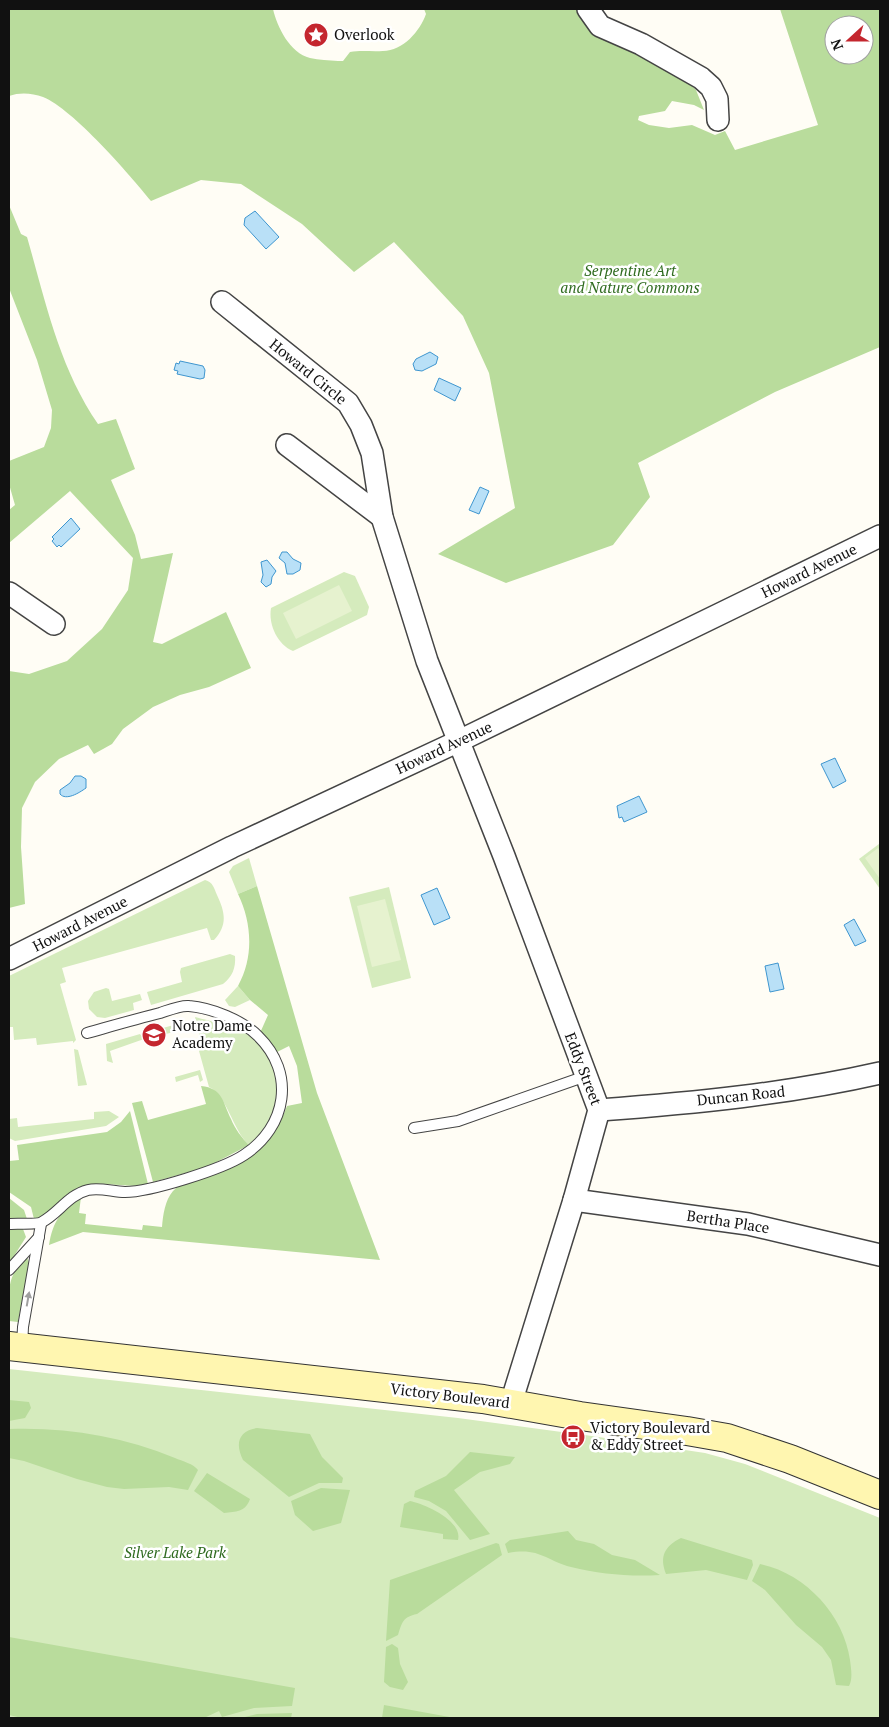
<svg xmlns="http://www.w3.org/2000/svg" width="889" height="1727" viewBox="0 0 889 1727" font-family="'PT Serif',serif">
<rect width="100%" height="100%" fill="#fffdf5"/>
<g fill="#d5ebbd">
<path d="M344,572L355,576L369,607L367,615L293,651C278,645 268,625 271,608Z"/>
<polygon points="879,844 880,846 880,889 859,859"/>
<polygon points="249,858 257,886 238,894 229,872 233,866"/>
<path d="M205,880C213,882 214,888 217,895C225,912 228,925 214,940H211L207,928L62,968L66,982L60,984L76,1040L73,1043V1041L37,1045L36,1038L14,1040L13,1027H9V976Z"/>
<polygon points="389,887 411,978 372,988 349,897"/>
<path d="M230,954L235,956C236,968 232,977 223,984L151,1005L147,992L182,982L180,972L181,968Z"/>
<polygon points="238,986 250,1000 235,1007 229,1006 225,1000"/>
<polygon points="106,988 109,989 112,1001 140,994 142,1000 133,1003 134,1010 105,1018 97,1017 89,1009 88,1001 94,992"/>
<path d="M195,1017C210,1021 242,1028 253,1038C287,1069 283,1117 249,1145C232,1129 227,1095 209,1087L199,1051L202,1047Z"/>
<polygon points="181,1023 186,1024 189,1029 151,1037 152,1031"/>
<polygon points="140,1034 144,1039 110,1051 113,1063 107,1061 106,1044"/>
<polygon points="74,1049 78,1050 87,1085 78,1086"/>
<polygon points="200,1070 203,1080 200,1082 198,1075 176,1082 175,1077"/>
<polygon points="109,1111 119,1117 106,1126 15,1141 9,1138 9,1119 17,1118 18,1127 94,1119 94,1112"/>
<polygon points="9,1369 458,1418 569,1433 568,1439 584,1440 585,1435 705,1453 745,1464 880,1518 880,1718 9,1718"/>
</g>
<g fill="#b9dc9c" fill-rule="evenodd">
<path d="M9,9H273C277,27 290,53 310,58C319,60 329,60 338,61H343L350,52C362,50 372,52 383,51C403,51 420,31 426,14L424,9H580L685,78L696,90L704,110L694,105L672,101L665,111L639,116L638,120L649,125L669,128L692,125L715,135L725,131L735,150L818,125L780,9H880V347L775,392L638,463L650,497L613,545L506,583L438,554L515,508L489,373L463,316L394,242L354,272L302,224L241,184L201,180L151,201C130,175 73,109 43,97C32,93 20,92 9,96ZM834,25H864V55H834Z"/>
<path d="M9,205L21,234L27,237C46,303 59,367 98,424L116,419L135,469L111,480L135,535L141,559L173,553L153,642L162,644L226,612L251,668L209,687L180,695L153,707L123,729L112,744L94,754L88,745L59,759L35,782L22,808L21,847L25,904L9,908V671L29,674L67,661L102,629L128,590L133,558L70,491L9,543V510L15,505L9,484V461L44,447L51,428L52,410L37,360L9,288Z"/>
<path d="M257,886L317,1093L380,1260L83,1232L49,1245C53,1221 61,1210 81,1197L79,1213L86,1214L85,1224L142,1230L143,1225L162,1227C163,1215 165,1200 173,1191C181,1182 193,1180 204,1177C245,1164 272,1148 287,1106L302,1103L297,1066L289,1046L277,1052L260,1033L268,1015L250,1000L238,986C254,957 252,923 238,894Z"/>
<path d="M201,1086C223,1088 223,1103 231,1119C235,1129 242,1138 249,1145L207,1167L153,1182L132,1103L142,1101L148,1120L206,1104Z"/>
<path d="M130,1111L148,1184C124,1190 100,1178 78,1188C62,1195 52,1217 34,1219L31,1207L9,1192V1161L19,1160L17,1145L107,1132L121,1122Z"/>
<polygon points="9,1198 24,1210 27,1219 9,1220"/>
<polygon points="15,1227 23,1229 26,1237 9,1264 9,1229"/>
<path d="M27,1257L29,1263L18,1322L9,1321C9,1294 5,1276 27,1257Z"/>
<polygon points="9,1400 29,1402 31,1408 25,1418 9,1421"/>
<path d="M257,1428L310,1434L322,1457L343,1478L342,1483H319L289,1497L243,1460C235,1444 238,1431 257,1428Z"/>
<path d="M9,1429C66,1427 122,1436 175,1458C182,1461 194,1464 198,1470L188,1490L169,1487L124,1489L107,1487L77,1479L24,1461L9,1458Z"/>
<polygon points="470,1452 515,1457 510,1464 480,1472 454,1490 490,1534 470,1540 446,1511 429,1501 414,1497 415,1491 446,1476"/>
<path d="M207,1473L250,1499C245,1513 236,1511 224,1513L194,1491Z"/>
<polygon points="321,1488 350,1490 341,1523 313,1531 295,1515 291,1501"/>
<path d="M410,1501C425,1504 463,1521 458,1540L443,1539V1534L400,1527L404,1504Z"/>
<path d="M568,1531L576,1540L594,1544L612,1555L635,1560L660,1575C630,1577 600,1574 571,1567C545,1560 539,1547 508,1553L505,1544L510,1540Z"/>
<path d="M681,1538L752,1560L753,1565L747,1580L706,1570L666,1574C659,1556 665,1546 681,1538Z"/>
<path d="M496,1543L499,1544L502,1555L417,1614C403,1617 402,1622 398,1635L386,1641L390,1580Z"/>
<path d="M760,1564C805,1573 844,1615 850,1660C851,1668 853,1679 849,1686L836,1685L831,1660L822,1647L796,1625L765,1590L752,1581Z"/>
<polygon points="9,1637 295,1688 292,1706 254,1708 222,1717 219,1711 204,1718 22,1718 9,1715"/>
<polygon points="392,1644 398,1648 400,1664 408,1682 403,1690 390,1687 384,1682 386,1647"/>
<polygon points="384,1705 455,1718 382,1718"/>
<polygon points="292,1713 291,1718 241,1718 257,1714"/>
</g>
<g fill="#e6f2cf">
<polygon points="339,585 352,611 296,639 283,613"/>
<polygon points="878,848 880,851 880,879 865,858"/>
<polygon points="385,899 401,960 372,967 357,906"/>
</g>
<g fill="#b9e0f7" stroke="#3f96cf">
<polygon points="255,211 279,237 266,249 244,225 245,218"/>
<polygon points="430,352 438,357 436,364 422,371 415,370 413,364 416,359"/>
<polygon points="180,361 203,366 205,370 204,378 200,379 177,374 178,371 174,370 176,363 179,364"/>
<polygon points="439,378 461,388 455,401 434,390"/>
<polygon points="480,487 489,491 479,514 469,510"/>
<polygon points="71,518 80,529 61,547 59,545 57,547 52,541 54,539 52,537"/>
<polygon points="282,552 287,552 293,559 301,563 300,570 293,574 287,574 285,563 279,558"/>
<polygon points="267,560 276,571 272,577 271,584 266,587 261,582 263,575 261,562"/>
<polygon points="835,758 846,781 833,788 821,764"/>
<path d="M75,776H81L86,779V788C79,793 66,801 60,794V790L70,783Z"/>
<polygon points="639,796 647,812 624,822 622,817 619,818 617,806"/>
<polygon points="437,888 450,918 434,925 421,895"/>
<polygon points="854,919 866,941 855,946 844,925"/>
<polygon points="778,963 784,989 770,992 765,966"/>
</g>
<g fill="none" stroke-linecap="round" stroke-linejoin="round">
<defs>
<g id="service">
<polyline points="414,1128 458,1121 586,1076"/>
<path d="M9,1224C16,1223 38,1225 42,1222C59,1213 68,1195 88,1190C100,1187 113,1192 125,1192C150,1192 223,1169 244,1155C287,1127 296,1073 258,1036C242,1020 212,1008 189,1006C181,1005 169,1010 160,1013C136,1019 112,1026 87,1033"/>
<polyline points="9,1270 39,1237"/>
<polyline points="22,1346 23,1327 41,1224"/>
</g>
<g id="minor">
<polyline points="588,9 600,26 641,44 701,78 711,87 717,99 718,120"/>
<polyline points="222,302 348,403 361,425 372,453 382,517 427,661 504,856 599,1110 574,1200 511,1403"/>
<polyline points="287,445 382,517"/>
<polyline points="9,593 54,624"/>
<polyline points="9,959 232,847 459,741 880,536"/>
<path d="M599,1110C694,1103 788,1094 880,1073"/>
<polyline points="574,1200 748,1224 880,1255"/>
</g>
<polyline id="secondary" points="9,1346 483,1399 580,1416 687,1431 727,1438 790,1459 880,1495"/>
</defs>
<use href="#service" stroke="#444" stroke-width="12"/>
<use href="#minor" stroke="#444" stroke-width="24"/>
<use href="#secondary" stroke="#333" stroke-width="30"/>
<use href="#service" stroke="#fff" stroke-width="10"/>
<use href="#minor" stroke="#fff" stroke-width="21"/>
<use href="#secondary" stroke="#fff6b0" stroke-width="28"/>
</g>
<defs><path id="oneway-solid" d="M-6-.8H1V-3.2L6.5 0L1 3.2V.8H-6Z" transform="scale(1.25)"/></defs>
<use fill="#a0a0a0" href="#oneway-solid" transform="translate(28 1299) rotate(-80)"/>
<defs>
<symbol id="sight-disc" viewBox="-11 -11 22 22"><circle r="9.5" fill="#c4262e" stroke="#fff"/><path d="M0-6L1.8-2.2L6-1.7L2.9 1.2L3.7 5.4L0 3.3L-3.7 5.4L-2.9 1.2L-6-1.7L-1.8-2.2Z" fill="#fff"/></symbol>
<symbol id="school-disc" viewBox="-11 -11 22 22"><circle r="9.5" fill="#c4262e" stroke="#fff"/><path d="M0-5L7-2L0 1L-7-2ZM-4 1L0 2.5L4 1V4Q0 6-4 4Z" fill="#fff"/></symbol>
<symbol id="bus-disc" viewBox="-11 -11 22 22"><circle r="9.5" fill="#c4262e" stroke="#fff"/><path d="M-5-6H5V4H4V6H2V4H-2V6H-4V4H-5ZM-3.5-4V0h7V-4ZM-3.5 1.2v1.5H-2V1.2ZM2 1.2v1.5H3.5V1.2Z" fill="#fff"/></symbol>
</defs>
<g fill-rule="evenodd">
<use href="#sight-disc" x="302" y="21" width="28" height="28"/>
<use href="#school-disc" x="140" y="1021" width="28" height="28"/>
<use href="#bus-disc" x="559" y="1423" width="28" height="28"/>
</g>
<g text-anchor="middle" stroke-width="5" stroke-linejoin="round" paint-order="stroke">
<g font-size="15" fill="#111" stroke="#fff" text-anchor="start">
<text x="334" y="40">Overlook</text>
<text x="172" y="1031">Notre Dame<tspan x="172" dy="17">Academy</tspan></text>
<text x="590" y="1433">Victory Boulevard<tspan x="590" dy="17">&amp; Eddy Street</tspan></text>
</g>
<g font-size="15" font-style="italic" fill="#2f6b1f" stroke="#fff">
<text x="630" y="276">Serpentine Art<tspan x="630" dy="17">and Nature Commons</tspan></text>
<text x="175" y="1558">Silver Lake Park</text>
</g>
<g font-size="15" fill="#111" stroke="#fff">
<text transform="translate(308 372) rotate(39)" y="5">Howard Circle</text>
<text transform="translate(809 571) rotate(-26)" y="5">Howard Avenue</text>
<text transform="translate(444 748) rotate(-25)" y="5">Howard Avenue</text>
<text transform="translate(80 924) rotate(-27)" y="5">Howard Avenue</text>
<text transform="translate(583 1069) rotate(69)" y="5">Eddy Street</text>
<text transform="translate(741 1096) rotate(-6)" y="5">Duncan Road</text>
<text transform="translate(728 1222) rotate(9)" y="5">Bertha Place</text>
<text transform="translate(450 1396) rotate(7)" y="5">Victory Boulevard</text>
</g>
</g>
<rect width="889" height="1727" fill="none" stroke="#111111" stroke-width="20"/>
<g transform="translate(849 40) rotate(249)"><circle r="24" fill="#ffffff" stroke="#a0a0a0"/>
<path d="M0-4L9 19L0 12L-9 19Z" fill="#c4262e"/>
<text y="-8" font-size="14" font-weight="bold" text-anchor="middle" fill="#111111">N</text>
</g>
</svg>
